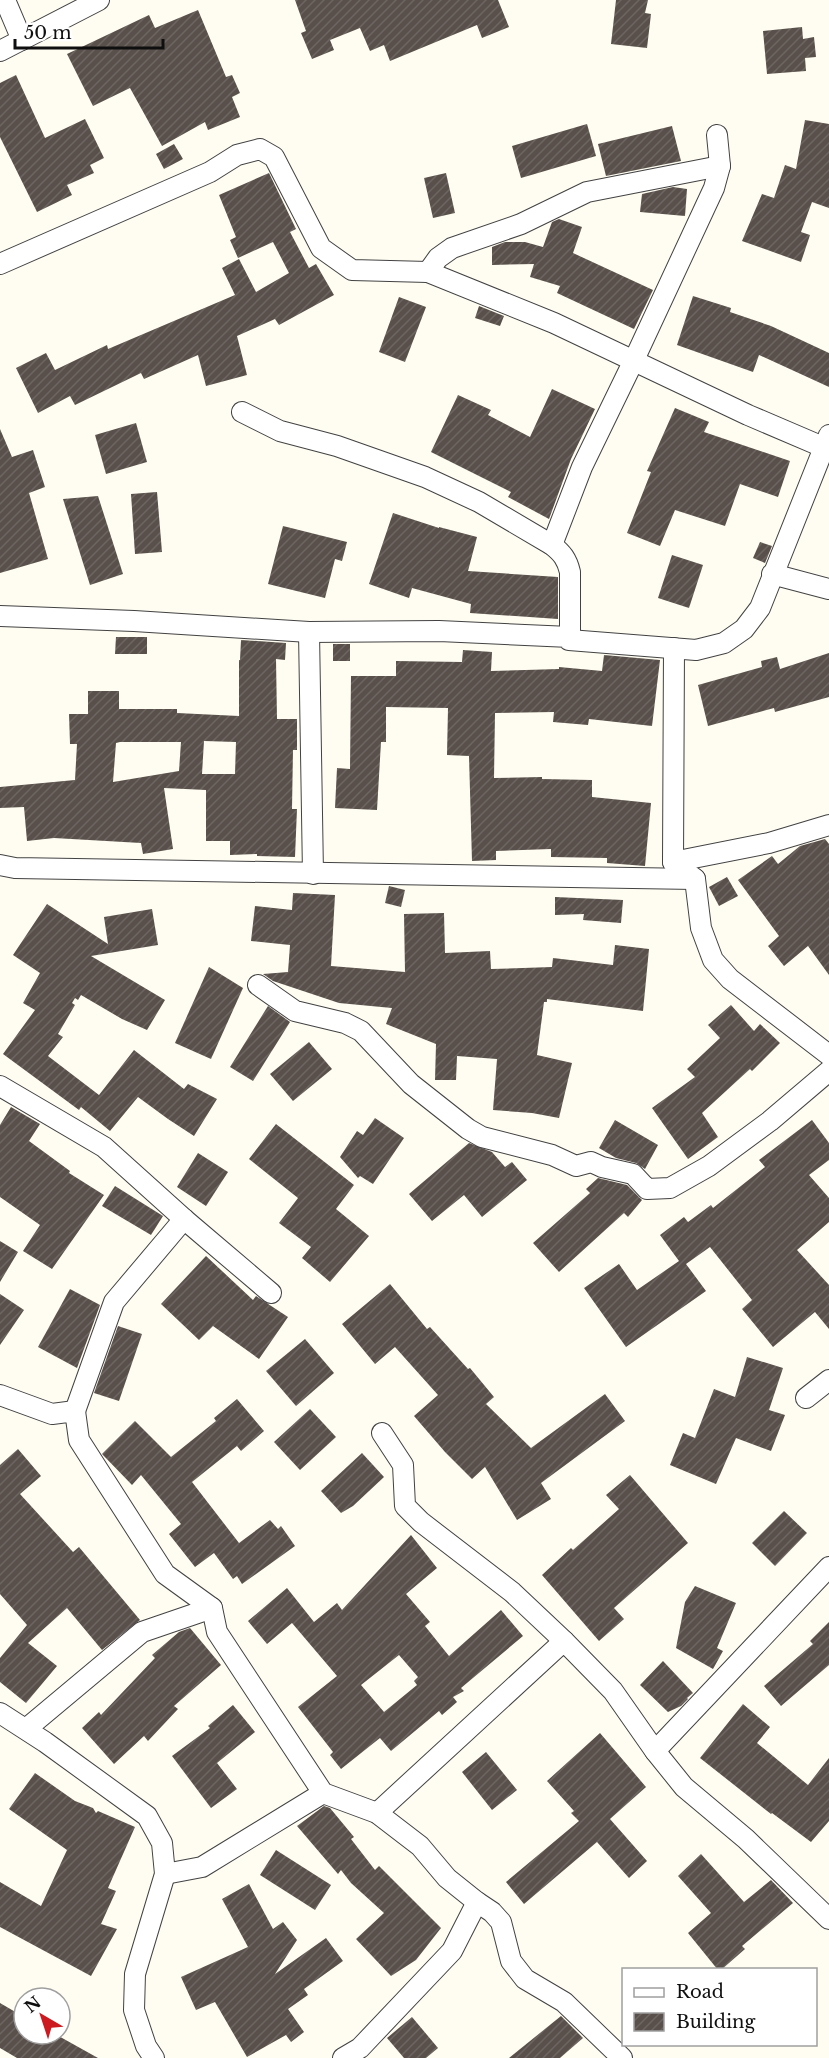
<svg xmlns="http://www.w3.org/2000/svg" width="829" height="2058" viewBox="0 0 829 2058" font-family="'Libre Baskerville',serif">
<defs>
<pattern id="building-hatch" width="6" height="6" patternUnits="userSpaceOnUse" patternTransform="scale(1.5)"><rect width="6" height="6" fill="#59504b"/><path d="M-1 1l2-2M0 6l6-6M5 7l2-2" fill="none" stroke="#6c6561"/></pattern>
</defs>
<rect width="100%" height="100%" fill="#fffdf2"/>
<g fill="url(#building-hatch)" fill-rule="evenodd">
<polygon points="295,0 498,0 509,27 482,38 477,25 390,61 384,45 370,51 360,28 330,40 334,50 312,59 301,33 306,31"/>
<polygon points="616,0 648,0 645,13 651,14 647,48 611,44"/>
<polygon points="198,10 226,77 232,75 240,93 232,97 240,117 208,130 205,122 162,146 130,88 93,106 67,54 149,15 155,28"/>
<polygon points="802,27 803,39 814,37 816,57 805,58 806,71 767,74 763,31"/>
<polygon points="16,75 45,138 85,119 104,158 90,165 94,173 67,185 72,195 37,212 0,137 0,83"/>
<polygon points="805,120 829,124 829,208 812,202 801,232 810,235 801,262 742,241 762,194 774,198 785,165 796,169"/>
<polygon points="587,124 596,156 521,178 512,146"/>
<polygon points="672,126 681,161 606,176 598,144"/>
<polygon points="174,144 183,159 164,169 156,154"/>
<polygon points="269,173 296,229 290,232 309,268 316,264 334,295 279,325 275,319 237,336 247,375 206,386 198,355 144,379 141,373 75,405 70,396 38,413 16,368 46,353 55,370 107,345 108,349 235,295 222,268 239,259 256,292 289,273 273,242 238,258 230,240 236,237 219,195"/>
<polygon points="446,173 455,213 433,218 424,178"/>
<polygon points="673,187 687,189 685,216 640,212 642,194"/>
<polygon points="559,219 582,227 573,253 653,290 634,329 557,293 560,286 530,277 534,264 492,265 492,247 505,242 525,242 543,247 552,222"/>
<polygon points="693,296 731,308 730,312 771,326 829,353 829,387 759,355 753,372 677,345"/>
<polygon points="399,297 426,307 405,362 379,352"/>
<polygon points="479,306 504,316 500,326 475,318"/>
<polygon points="552,389 595,409 571,459 549,519 508,497 511,492 431,452 458,395 491,410 488,415 530,437"/>
<polygon points="675,408 709,422 704,432 790,461 778,497 740,484 725,526 675,510 660,546 627,533 651,472 647,471"/>
<polygon points="136,423 147,462 106,474 95,435"/>
<polygon points="0,429 12,457 33,450 45,487 29,493 48,559 0,573"/>
<polygon points="157,492 162,552 135,554 131,494"/>
<polygon points="98,496 123,574 90,585 63,499"/>
<polygon points="393,513 439,528 439,527 477,537 468,571 558,577 558,619 470,613 471,604 412,588 409,598 369,584"/>
<polygon points="283,526 347,542 342,561 335,559 325,598 268,584"/>
<polygon points="760,542 772,546 765,563 753,558"/>
<polygon points="672,555 703,565 689,608 658,598"/>
<polygon points="116,637 147,637 147,654 115,654"/>
<path d="M241,640L286,643L285,660L276,659L277,719H297V750H293L292,809H297L295,857L257,856V854L230,855V841H206V790L164,788L173,849L143,854L141,843L54,838L27,841L24,807L0,808V787L75,780L77,744H70L69,714H88V691H119V709H177V713L239,716V660H240ZM204,741L236,742L235,774H202ZM120,742H181L179,771L113,782L116,743Z"/>
<rect x="333" y="644" width="17" height="17"/>
<polygon points="463,650 492,652 491,671 559,669 559,667 602,671 604,655 660,660 652,726 589,719 588,725 553,722 554,712 495,713 494,778 542,777 542,779 592,780 592,797 651,803 645,866 607,863 607,858 551,857 551,849 496,851 496,860 472,861 469,756 447,755 448,708 386,707 386,742 381,742 377,810 335,808 337,768 350,769 351,676 396,676 396,661 462,662"/>
<polygon points="829,653 829,697 775,712 774,708 708,726 698,685 762,667 761,661 777,657 780,669"/>
<polygon points="825,839 829,844 829,975 808,946 784,966 768,946 779,936 738,880 772,856 778,864 800,846"/>
<polygon points="727,877 738,896 719,906 709,887"/>
<polygon points="389,886 405,890 401,907 385,903"/>
<polygon points="293,893 335,895 331,966 405,972 404,914 444,913 445,953 490,951 491,969 552,967 553,958 613,965 615,945 649,949 643,1011 547,999 547,1002 544,1002 537,1055 572,1063 559,1118 532,1113 493,1110 497,1059 457,1056 456,1080 435,1080 436,1044 386,1024 392,1008 339,1003 273,981 263,974 288,972 290,945 251,941 255,906 292,910"/>
<polygon points="555,897 623,900 621,923 583,920 584,914 555,915"/>
<polygon points="47,904 108,944 104,917 152,909 158,945 91,956 165,1000 147,1030 122,1019 81,995 78,1000 75,998 72,1003 75,1005 58,1034 63,1037 48,1056 99,1095 134,1050 184,1089 188,1084 217,1099 194,1136 168,1119 138,1097 110,1131 81,1107 79,1110 3,1054 35,1010 23,1003 40,973 13,955"/>
<polygon points="209,967 243,988 211,1059 175,1043"/>
<polygon points="731,1005 754,1031 760,1024 780,1043 752,1071 750,1069 702,1113 718,1137 688,1159 652,1108 695,1077 687,1069 720,1038 708,1025"/>
<polygon points="268,1006 290,1022 253,1081 230,1067"/>
<polygon points="309,1042 332,1069 293,1101 270,1074"/>
<polygon points="11,1107 40,1124 29,1141 70,1171 69,1173 104,1195 52,1269 23,1251 40,1225 0,1197 0,1125"/>
<polygon points="375,1118 404,1138 373,1184 360,1176 358,1178 340,1157 357,1131 363,1135"/>
<polygon points="615,1120 658,1145 645,1169 636,1163 616,1158 599,1148"/>
<polygon points="812,1120 829,1143 829,1160 809,1175 829,1198 829,1222 797,1250 829,1285 829,1329 815,1312 773,1347 742,1309 752,1300 710,1247 686,1264 706,1291 626,1347 584,1288 619,1264 637,1290 679,1261 660,1235 684,1217 688,1222 711,1205 713,1208 765,1167 759,1160"/>
<polygon points="276,1124 354,1185 336,1209 369,1236 330,1282 302,1258 311,1247 279,1223 298,1198 249,1159"/>
<polygon points="469,1143 492,1152 505,1167 512,1162 527,1180 482,1217 464,1195 432,1221 409,1194"/>
<polygon points="198,1153 228,1172 206,1206 177,1187"/>
<polygon points="598,1178 627,1185 642,1200 628,1217 624,1213 559,1272 533,1243 590,1193 586,1189"/>
<polygon points="115,1186 163,1216 151,1235 102,1206"/>
<polygon points="0,1241 18,1252 0,1282"/>
<polygon points="206,1256 253,1300 256,1296 288,1317 259,1359 213,1326 199,1340 161,1304"/>
<polygon points="390,1284 427,1329 430,1327 468,1369 470,1368 494,1397 486,1404 531,1448 605,1394 625,1421 541,1483 551,1499 517,1520 485,1467 472,1479 445,1452 414,1416 438,1395 395,1347 375,1364 342,1324"/>
<polygon points="70,1289 100,1305 77,1368 38,1347"/>
<polygon points="0,1294 24,1310 0,1345"/>
<polygon points="118,1326 142,1334 119,1401 94,1393"/>
<polygon points="305,1339 334,1373 296,1406 266,1371"/>
<polygon points="747,1357 783,1368 769,1410 785,1415 771,1451 736,1438 716,1484 670,1465 683,1433 695,1438 714,1389 735,1397"/>
<polygon points="237,1399 264,1431 241,1451 237,1446 192,1482 239,1543 270,1520 278,1529 281,1526 295,1546 242,1584 237,1576 233,1579 214,1553 195,1567 169,1534 181,1524 141,1475 132,1485 102,1454 135,1421 171,1457 216,1421 214,1418"/>
<polygon points="310,1409 336,1437 300,1470 274,1442"/>
<polygon points="18,1449 41,1476 20,1494 73,1552 79,1547 140,1620 102,1650 67,1608 28,1643 57,1666 26,1703 0,1682 0,1658 27,1625 0,1594 0,1465"/>
<polygon points="362,1453 384,1477 353,1506 341,1513 321,1491"/>
<polygon points="630,1475 688,1543 614,1608 624,1619 599,1641 542,1575 571,1548 573,1550 619,1509 606,1495"/>
<polygon points="784,1511 807,1533 775,1566 752,1543"/>
<path d="M411,1535L437,1568L406,1594L430,1622L425,1626L449,1656L501,1610L523,1636L461,1688L464,1691L453,1697L457,1702L442,1715L439,1711L391,1751L380,1738L341,1769L330,1755L333,1752L298,1707L337,1676L292,1623L267,1644L248,1621L287,1588L314,1622L337,1603L342,1610ZM399,1655L418,1677L414,1681L417,1685L384,1712L361,1685Z"/>
<polygon points="695,1586 736,1603 717,1648 723,1651 713,1669 676,1648 685,1602"/>
<polygon points="829,1622 829,1665 781,1706 764,1686 813,1644 810,1641"/>
<polygon points="190,1628 221,1665 174,1706 178,1709 148,1741 144,1736 114,1764 82,1728 99,1712 101,1715 155,1658 152,1655 179,1632"/>
<polygon points="663,1661 693,1693 687,1698 688,1699 681,1706 668,1712 640,1685"/>
<polygon points="743,1704 770,1727 757,1743 808,1785 829,1758 829,1821 811,1842 772,1813 771,1814 700,1758"/>
<polygon points="233,1705 255,1732 217,1763 237,1789 211,1808 172,1756 210,1728 208,1726"/>
<polygon points="600,1733 646,1787 610,1819 647,1861 629,1878 597,1842 524,1904 506,1882 579,1821 571,1813 574,1811 547,1781"/>
<polygon points="486,1752 517,1790 492,1810 462,1772"/>
<polygon points="35,1773 75,1801 93,1808 96,1813 98,1811 135,1827 108,1888 116,1891 101,1924 117,1929 91,1976 0,1927 0,1882 41,1906 67,1850 9,1809"/>
<polygon points="324,1806 330,1808 354,1837 351,1839 375,1870 379,1866 441,1928 416,1960 391,1976 356,1939 384,1913 351,1883 341,1870 338,1874 297,1826"/>
<polygon points="276,1850 331,1885 315,1910 260,1875"/>
<polygon points="701,1854 744,1902 771,1880 793,1903 742,1946 745,1949 721,1970 718,1970 688,1933 711,1913 678,1876"/>
<polygon points="249,1884 273,1929 283,1922 297,1940 275,1974 326,1938 343,1961 304,1989 308,1995 288,2009 304,2032 291,2042 286,2035 247,2057 215,2002 196,2010 181,1977 248,1947 222,1899"/>
<polygon points="0,2003 24,2017 24,2034 55,2034 98,2058 17,2058 0,2048"/>
<polygon points="561,2016 583,2038 560,2058 509,2058"/>
<polygon points="412,2017 438,2048 426,2058 404,2058 387,2038"/>
</g>
<g fill="none" stroke-linecap="round" stroke-linejoin="round">
<defs>
<g id="street">
<polyline points="5,0 22,40"/>
<polyline points="0,51 99,0"/>
<polyline points="0,264 210,172 237,155 260,149 274,157 321,248 352,270 428,272 554,323 748,415 823,447"/>
<polyline points="428,272 438,258 452,248 521,224 587,192 720,166"/>
<path d="M242,412L280,431L337,446L425,477L479,502L552,545C562,553 567,559 570,572V637"/>
<polyline points="552,545 582,467 634,360 714,188 720,166 717,135"/>
<polyline points="772,574 829,589"/>
<polyline points="0,616 134,621 309,632 439,631 570,637 569,640 696,650 724,643 744,629 760,608 829,435"/>
<polyline points="309,632 313,874"/>
<polyline points="674,648 673,862 695,879 701,928 713,960 730,979 829,1055"/>
<polyline points="673,862 769,843 829,825"/>
<polyline points="0,865 15,868 695,879"/>
<polyline points="258,985 295,1011 345,1023 361,1031 411,1084 468,1129 482,1137 552,1155 576,1166 591,1162 602,1167 633,1174 647,1189 670,1188 709,1166 770,1121 829,1071"/>
<polyline points="0,1086 104,1147 184,1219 271,1293"/>
<polyline points="0,1395 52,1414 75,1411 79,1440 165,1574 212,1608 217,1632 323,1793 377,1813 420,1846 447,1878 477,1902 492,1912 501,1922 511,1961 525,1979 564,2002 622,2058"/>
<polyline points="806,1398 829,1380"/>
<polyline points="75,1411 114,1302 184,1219"/>
<polyline points="382,1433 403,1465 405,1506 421,1522 512,1592 564,1641"/>
<polyline points="0,1713 45,1742 147,1816 162,1843 165,1874 135,1974 134,2010 146,2046 154,2058"/>
<polyline points="26,1729 142,1632 212,1608"/>
<polyline points="655,1751 829,1567"/>
<polyline points="377,1813 564,1641 613,1691 655,1751 684,1787 746,1839 829,1919"/>
<polyline points="165,1874 202,1867 323,1793"/>
<polyline points="343,2058 360,2048 452,1951 477,1902"/>
</g>
</defs>
<use href="#street" stroke="#424242" stroke-width="22"/>
<use href="#street" stroke="#fff" stroke-width="20"/>
</g>
<rect x="622" y="1968" width="195" height="78" fill="#ffffff" stroke="#9f9f9f" stroke-width="1.5"/>
<rect x="634" y="1988" width="30" height="9" fill="#ffffff" stroke="#9f9f9f" stroke-width="1.5"/>
<text x="676" y="1998" font-size="18" fill="#0f0f0f">Road</text>
<rect x="634" y="2013" width="30" height="18" fill="url(#building-hatch)" stroke="#9f9f9f" stroke-width="1.5"/>
<text x="676" y="2028" font-size="18" fill="#0f0f0f">Building</text>
<g transform="translate(42 2016) rotate(321)"><circle r="28" fill="#ffffff" stroke="#9f9f9f" stroke-width="1.5"/>
<path d="M0-4.5L10 22L0 15L-10 22Z" fill="#cd1a20"/>
<text y="-9" font-size="16" font-weight="bold" text-anchor="middle" fill="#0f0f0f">N</text>
</g>
<path d="M15 39v9h148v-9" fill="none" stroke="#0f0f0f" stroke-width="3"/>
<text x="24" y="39" font-size="18" fill="#0f0f0f" stroke="#ffffff" stroke-width="4.5" paint-order="stroke">50 m</text>
</svg>
